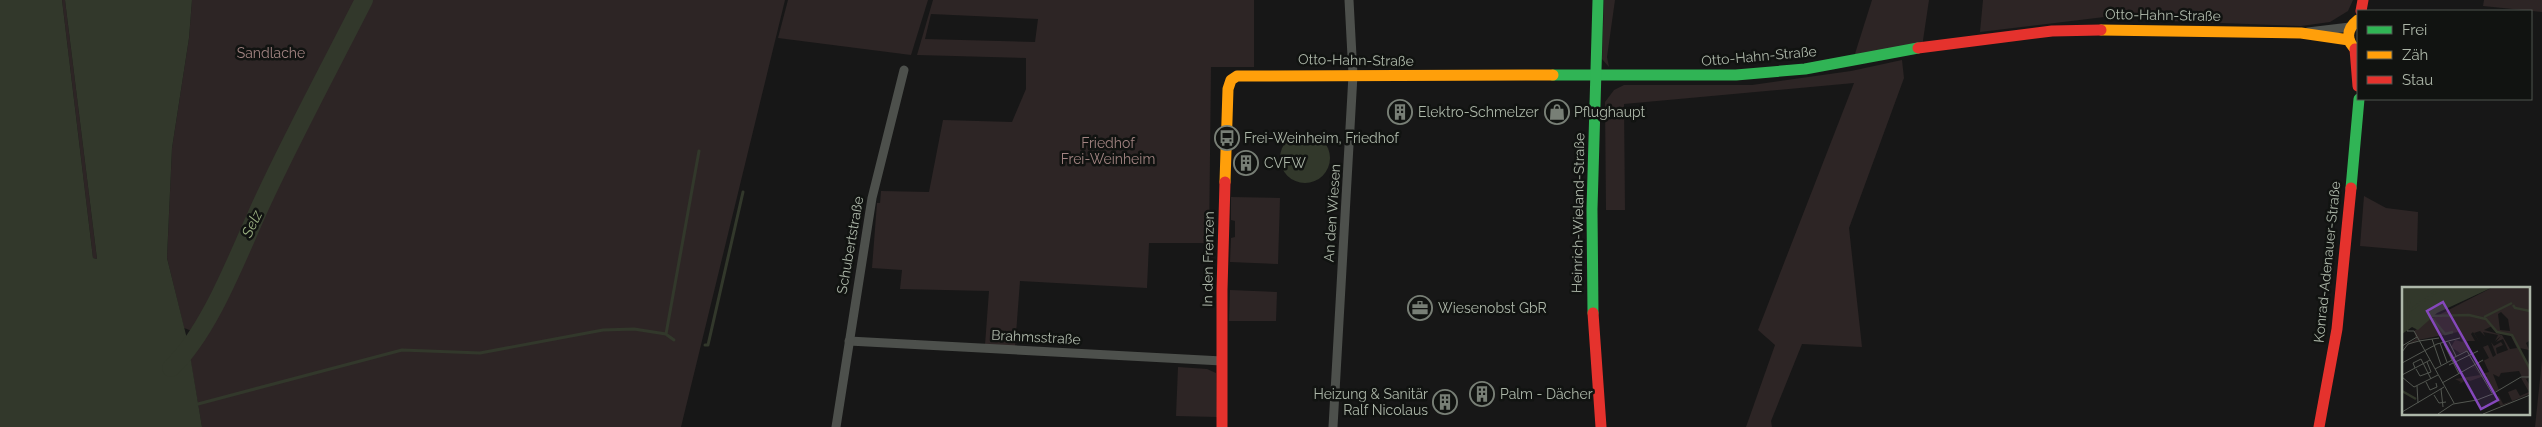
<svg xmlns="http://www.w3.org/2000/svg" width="2542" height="427" viewBox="0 0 2542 427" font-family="Raleway,sans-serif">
<rect width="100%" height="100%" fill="#171717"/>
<g fill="#2d2525" fill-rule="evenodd">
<polygon points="62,0 65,0 97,259 93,258"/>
<polygon points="192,0 785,0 681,427 202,427 189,352 207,319 202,320 192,331 184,328 167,258 172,148 189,38"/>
<polygon points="788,0 928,0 911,55 778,38"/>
<path d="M933,0H1254V67H1211L1209,243H1149L1147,288L1020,281L1015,347L985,345L989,291L900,289L902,270L872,268L877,203H880L881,191L929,192L943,120L1012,122L1026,89V58L917,55ZM931,14L1038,19L1035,42L925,39Z"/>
<polygon points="1604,0 1615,0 1607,57 1609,67 1602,59"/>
<polygon points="1872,0 1929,0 1922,47 1853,60"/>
<polygon points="1983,0 2353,0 2348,11 2330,22 2301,26 2169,21 2121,15 1980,32"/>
<polygon points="2484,0 2542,0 2542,12 2483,6"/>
<polygon points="1902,60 1904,78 1849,228 1862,347 1802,344 1771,421 1772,427 1746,427 1775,345 1758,330 1854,83 1624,104 1625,210 1606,210 1605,102 1614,90 1624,85 1752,85 1851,71"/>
<polygon points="2364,196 2386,208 2418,212 2417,251 2360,246"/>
<polygon points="1231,197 1280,198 1278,264 1230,262 1231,238 1235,237 1235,221 1231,220"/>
<polygon points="1230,290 1277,292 1276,321 1229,321"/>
<polygon points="2542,360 2542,427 2535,427"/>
<polygon points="1178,367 1207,369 1216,373 1217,417 1176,416"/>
</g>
<g fill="#32382b">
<polygon points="0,0 62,0 93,258 97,259 65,0 192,0 189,38 172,148 167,258 188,343 202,427 0,427"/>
<circle cx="1305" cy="158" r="25"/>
</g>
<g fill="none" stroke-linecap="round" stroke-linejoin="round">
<g stroke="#32382b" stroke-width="3">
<polyline points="667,335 674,340"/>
<polyline points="705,345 708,345 743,192"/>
<polyline points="198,404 402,350 480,353 603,330 634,329 666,334 699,151"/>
</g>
<path stroke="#32382b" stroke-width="18" d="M171,368C212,329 240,249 265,196C296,130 331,65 364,0"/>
<g stroke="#4d504c" stroke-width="9">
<polyline points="2308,32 2350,27"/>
<polyline points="849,341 1222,361"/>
<polyline points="836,427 872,198 904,70"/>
<polyline points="1333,427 1353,75 1349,0"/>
</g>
<g stroke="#30b455" stroke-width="11">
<polyline points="1553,75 1736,75 1805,69 1918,48"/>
<polyline points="2351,188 2359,99"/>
<polyline points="1593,313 1592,209 1598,0"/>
</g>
<g stroke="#ff9f0a" stroke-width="11">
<path d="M2358,20C2346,29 2345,42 2358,51"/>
<polyline points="2101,30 2301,33 2349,40"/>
<polyline points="1225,182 1228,89 1231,80 1237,76 1553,75"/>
</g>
<g stroke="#e5322d" stroke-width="11">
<polyline points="2361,11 2363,0"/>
<polyline points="1918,48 2052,31 2101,30"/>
<polyline points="2355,49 2358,86"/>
<polyline points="1593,313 1601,427"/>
<polyline points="1222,427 1222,290 1225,182"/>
<polyline points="2319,427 2337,329 2351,188"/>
</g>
</g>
<defs>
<symbol id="building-ring" viewBox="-11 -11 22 22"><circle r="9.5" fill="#111311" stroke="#787f76" stroke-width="1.5"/><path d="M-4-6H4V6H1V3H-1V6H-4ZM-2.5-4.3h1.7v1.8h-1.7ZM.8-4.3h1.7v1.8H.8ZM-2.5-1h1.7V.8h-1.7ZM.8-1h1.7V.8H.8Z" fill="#787f76"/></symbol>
<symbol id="shop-ring" viewBox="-11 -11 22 22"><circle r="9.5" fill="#111311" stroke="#787f76" stroke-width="1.5"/><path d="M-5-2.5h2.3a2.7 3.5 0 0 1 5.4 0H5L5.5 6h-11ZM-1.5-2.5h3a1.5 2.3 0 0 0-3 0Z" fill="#787f76"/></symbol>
<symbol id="bus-ring" viewBox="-11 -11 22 22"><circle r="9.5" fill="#111311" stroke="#787f76" stroke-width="1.5"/><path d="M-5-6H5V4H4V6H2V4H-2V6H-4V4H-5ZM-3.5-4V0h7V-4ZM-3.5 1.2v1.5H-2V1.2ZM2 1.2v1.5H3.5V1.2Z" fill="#787f76"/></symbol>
<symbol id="office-ring" viewBox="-11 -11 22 22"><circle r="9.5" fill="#111311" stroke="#787f76" stroke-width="1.5"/><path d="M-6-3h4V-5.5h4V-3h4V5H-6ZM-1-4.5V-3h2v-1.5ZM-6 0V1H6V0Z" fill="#787f76"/></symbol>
</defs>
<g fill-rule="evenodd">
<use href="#building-ring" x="1386" y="98" width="28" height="28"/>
<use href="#shop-ring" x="1543" y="98" width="28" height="28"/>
<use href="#bus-ring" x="1213" y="124" width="28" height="28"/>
<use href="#building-ring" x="1232" y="149" width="28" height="28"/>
<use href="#office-ring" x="1406" y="294" width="28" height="28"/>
<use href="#building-ring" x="1468" y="380" width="28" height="28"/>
<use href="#building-ring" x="1431" y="388" width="28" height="28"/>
</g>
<g text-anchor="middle" stroke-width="5" stroke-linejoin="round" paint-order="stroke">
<g font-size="14" fill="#adb7a9" stroke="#111311">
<text transform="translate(2163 15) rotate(1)" y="5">Otto-Hahn-Straße</text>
<text transform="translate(1759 56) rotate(-5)" y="5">Otto-Hahn-Straße</text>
<text transform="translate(1356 60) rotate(1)" y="5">Otto-Hahn-Straße</text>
<text transform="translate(1332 213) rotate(-86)" y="5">An den Wiesen</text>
<text transform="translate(1578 213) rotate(-89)" y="5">Heinrich-Wieland-Straße</text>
<text transform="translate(850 245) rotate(-80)" y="5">Schubertstraße</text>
<text transform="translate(1208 259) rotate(-89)" y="5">In den Frenzen</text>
<text transform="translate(2327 262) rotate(-84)" y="5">Konrad-Adenauer-Straße</text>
<text transform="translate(1036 337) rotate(3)" y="5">Brahmsstraße</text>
</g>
<g font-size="14" fill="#a18381" stroke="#111311">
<text x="271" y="58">Sandlache</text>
<text x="1108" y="148">Friedhof<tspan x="1108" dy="16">Frei-Weinheim</tspan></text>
</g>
<g font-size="14" fill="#adb7a9" stroke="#111311" text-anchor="start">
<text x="1418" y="117">Elektro-Schmelzer</text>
<text x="1574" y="117">Pflughaupt</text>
<text x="1244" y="143">Frei-Weinheim, Friedhof</text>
<text x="1264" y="168">CVFW</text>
<text x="1438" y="313">Wiesenobst GbR</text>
<text x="1428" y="399" text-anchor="end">Heizung &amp; Sanitär<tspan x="1428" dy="16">Ralf Nicolaus</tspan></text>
<text x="1500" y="399">Palm - Dächer</text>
</g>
<g font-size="15" font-style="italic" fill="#9bb082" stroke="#111311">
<text transform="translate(252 224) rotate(-64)" y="5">Selz</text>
</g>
</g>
<g transform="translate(2402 287)">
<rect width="128" height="128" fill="#171717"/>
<path d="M91,0H127V54L124,56L127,63L118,61L127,80V90H120L117,84L99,86L97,90L91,87L97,103L91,105L83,92L85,88L68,94L63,92L61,95L57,97L59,95L53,92L78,88L72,80L68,82L72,79L78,87L87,85L82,74L73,78L87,71L81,60L86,58L91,70L94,68L89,55L92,59L99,55L101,58L94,61L95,67L106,63L101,52L94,55L99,49L93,54L96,48L81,45L83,49L78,44L72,46L80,59L71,45L69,47L73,54H65L68,63L58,66L49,60L53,53L61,55L56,45L16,53L0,61L14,52L12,44L23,36L21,33L29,32ZM99,25L106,32L108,44L98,43L96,27ZM90,39L97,46L108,47L115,61L108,62L100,48L82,43ZM125,90L127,91L124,92L127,97V107L99,119L98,118L94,111L97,109L101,117L110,114L106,105L114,102L118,109L127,105L119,91Z" fill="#2d2525" fill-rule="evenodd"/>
<path d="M0,0H91L35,26L16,43L10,40L0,47Z" fill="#32382b"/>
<path fill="none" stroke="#32382b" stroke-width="2.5" d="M0,6L7,14L5,44M111,18L113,21L128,24M0,29L41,0M29,29L67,28L84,32L95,45L110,48L128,82M82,30L110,16M30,31L43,47L51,45M0,104L14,112"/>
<path fill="none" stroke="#535751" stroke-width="1" d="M5,44H12L52,116M30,52L39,78M17,54L37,51M47,55L54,69M38,56L45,75M42,57L57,87M0,59L15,50M0,65L6,57L17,54M49,72L65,64L90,106M0,76L35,57L58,51M47,78L76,64M13,81L11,76L19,72L29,92M14,82L18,89L29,85L25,75M33,82L50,73M0,88L28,73M0,90L12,100L36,88M24,95L28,103L35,100L34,96M40,96L81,73M15,99L16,116M39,102L41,120M92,106L119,90H128M32,108L37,116L44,115M0,125L42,100M36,127L51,117L75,113L93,106M81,127L128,108"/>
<path fill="#8548bb" fill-opacity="0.15" stroke="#8548bb" stroke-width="2.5" d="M41,15L96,113L79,122L25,24Z"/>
<rect width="128" height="128" fill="none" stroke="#adb7a9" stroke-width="2.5"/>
</g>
<rect x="2357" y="10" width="175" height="90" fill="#111311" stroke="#4f554e"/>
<rect x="2367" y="26" width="25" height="8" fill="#30b455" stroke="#4f554e"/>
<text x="2402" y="35" font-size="15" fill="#adb7a9">Frei</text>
<rect x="2367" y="51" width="25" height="8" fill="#ff9f0a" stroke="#4f554e"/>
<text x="2402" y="60" font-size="15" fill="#adb7a9">Zäh</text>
<rect x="2367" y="76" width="25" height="8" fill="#e5322d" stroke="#4f554e"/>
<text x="2402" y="85" font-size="15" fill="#adb7a9">Stau</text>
</svg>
